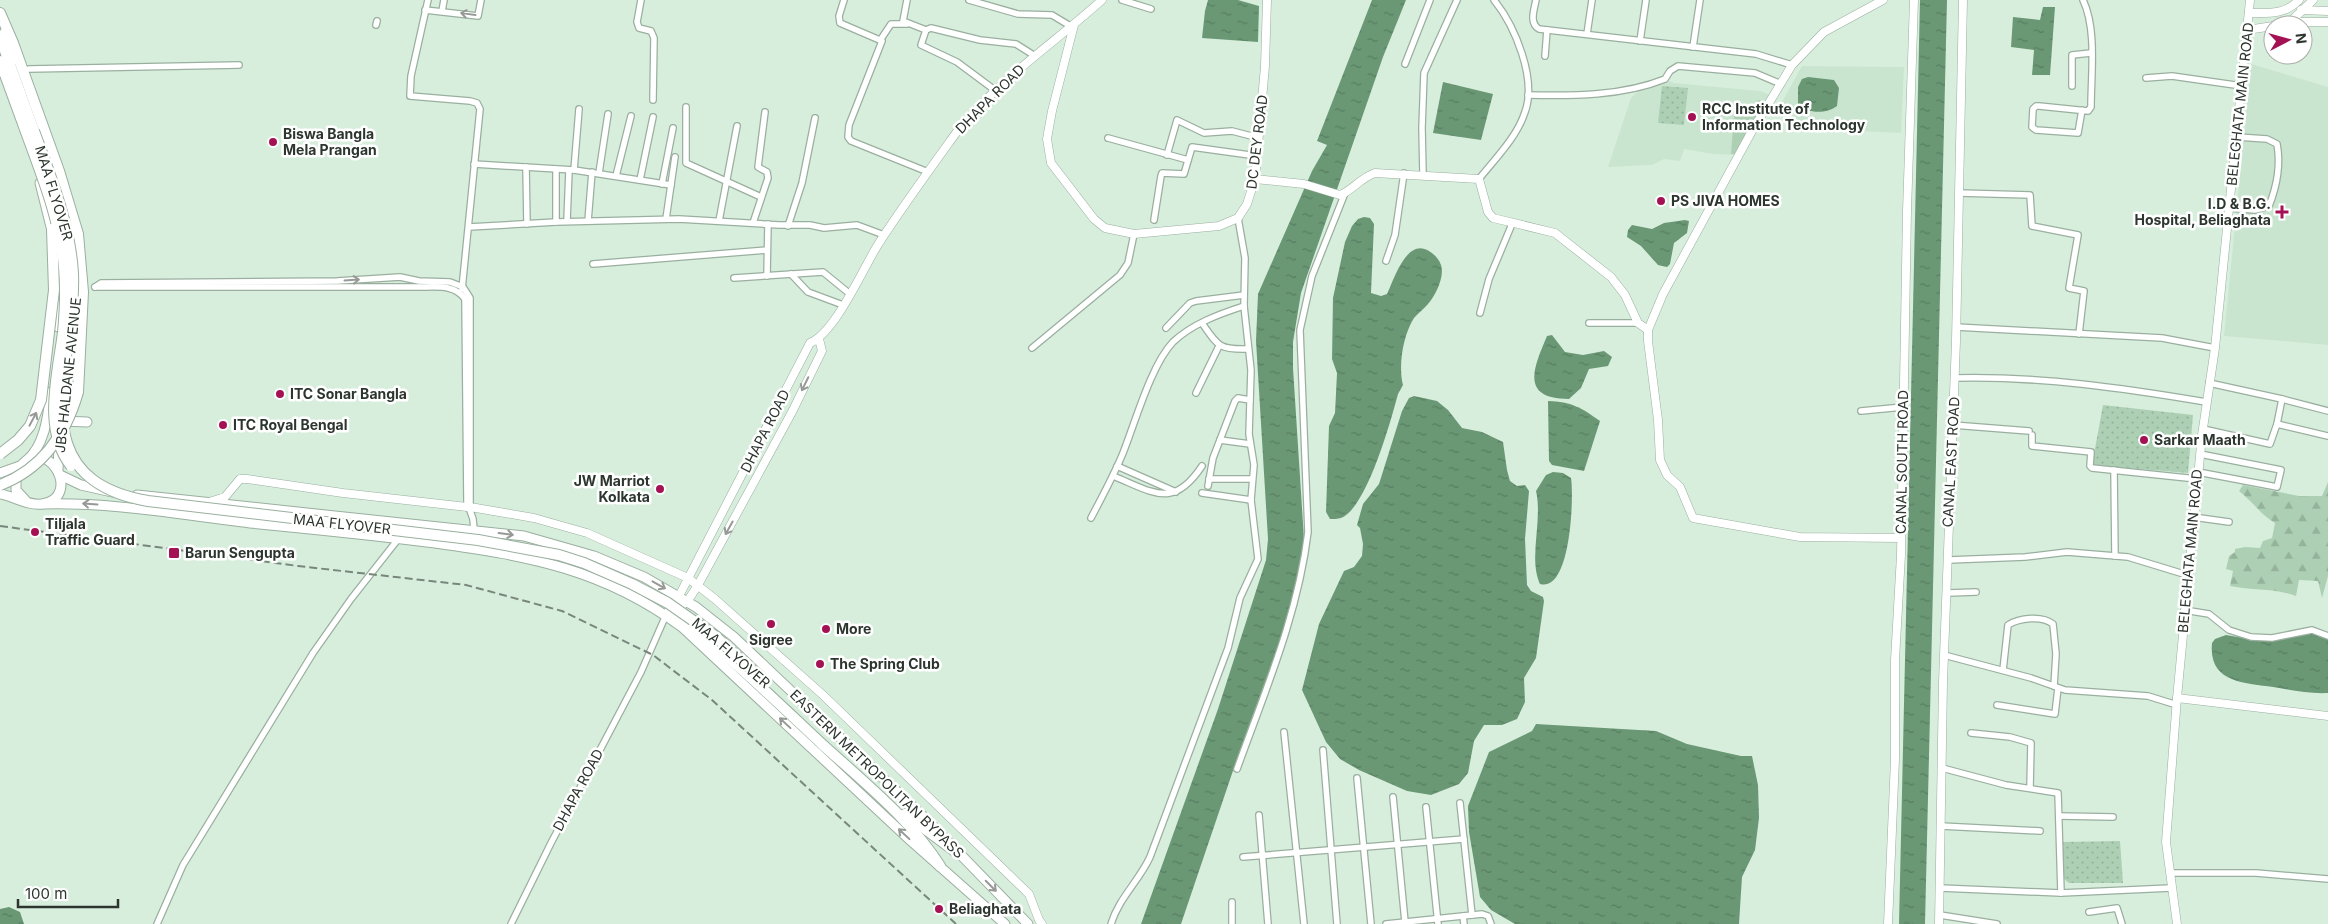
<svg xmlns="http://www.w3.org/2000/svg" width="2328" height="924" viewBox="0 0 2328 924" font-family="Inter,sans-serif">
<defs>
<pattern id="forest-firs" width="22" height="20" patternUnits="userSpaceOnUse" patternTransform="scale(1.25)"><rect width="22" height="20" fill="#add0b4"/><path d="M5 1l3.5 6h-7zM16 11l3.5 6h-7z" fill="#95b39b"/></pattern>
<pattern id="park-dots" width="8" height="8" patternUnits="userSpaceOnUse" patternTransform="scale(1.25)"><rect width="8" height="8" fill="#add0b4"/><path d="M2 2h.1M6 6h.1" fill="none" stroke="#95b39b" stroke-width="1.8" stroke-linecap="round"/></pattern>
<pattern id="water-ripples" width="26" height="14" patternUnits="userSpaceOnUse" patternTransform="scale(1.25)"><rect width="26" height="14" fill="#6a9875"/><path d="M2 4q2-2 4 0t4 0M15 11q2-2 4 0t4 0" fill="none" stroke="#577d60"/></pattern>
</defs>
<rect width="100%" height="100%" fill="#d8eedd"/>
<g fill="#c9e5cf">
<polygon points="2251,64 2328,87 2328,345 2224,336"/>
<polygon points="1802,66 1904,67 1901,133 1791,128 1792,112 1777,111"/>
<polygon points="1669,81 1674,83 1760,91 1770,95 1736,155 1713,154 1684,149 1680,161 1664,159 1652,165 1608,167 1631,98 1642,88"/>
</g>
<polygon fill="#add0b4" points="1760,100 1765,105 1735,154 1731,154 1734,116 1750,117 1756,110 1756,101"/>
<path fill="url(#forest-firs)" d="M2328,482V576L2322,598L2318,581L2299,580L2296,596C2276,588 2253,591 2230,586L2233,571L2226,569L2229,556L2235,552V549L2245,547L2260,548L2263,541L2272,538L2275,523C2261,515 2252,501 2239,491L2243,485L2299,496H2322Z"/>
<g fill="url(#park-dots)">
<polygon points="1662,86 1688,88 1684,125 1658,123"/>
<polygon points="2103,405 2193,415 2188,473 2092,465"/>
<path d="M2120,841L2123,883H2069C2056,875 2060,855 2060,842Z"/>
</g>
<g fill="url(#water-ripples)">
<polygon points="1208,0 1238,0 1259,6 1258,42 1202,38 1205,11"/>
<polygon points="1372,0 1406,0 1383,57 1301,293 1293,342 1293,368 1304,539 1297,583 1290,614 1239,753 1181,924 1141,924 1218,709 1266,560 1268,539 1256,341 1258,294 1312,171 1327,145 1317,141"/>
<polygon points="1920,0 1947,0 1925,924 1899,924"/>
<polygon points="2043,7 2055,7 2050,75 2032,75 2034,50 2011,47 2013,17 2040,20"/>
<path d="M1808,77L1834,80L1839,88L1837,106C1827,114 1807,114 1798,104V87L1802,79Z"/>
<polygon points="1443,82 1493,94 1481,140 1433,133"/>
<path d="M1364,217L1370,218L1374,224L1371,293L1381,296L1387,294C1394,279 1407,237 1429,251C1434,254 1439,259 1441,265C1445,277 1435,296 1428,304C1424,309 1418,313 1414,318C1403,335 1398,366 1403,385L1398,394C1391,420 1367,508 1341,518C1338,519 1333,519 1330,519L1326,512L1329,426L1335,413L1337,373L1332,359L1333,298L1345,242L1352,226L1358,219Z"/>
<polygon points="1685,220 1689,221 1687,233 1674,243 1670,264 1667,267 1658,265 1641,246 1627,237 1628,230 1632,225 1652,229 1664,223"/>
<path d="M1552,335L1565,352L1583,355L1604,351L1612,357L1608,366L1589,369L1581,388L1569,399C1519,399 1534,367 1547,336Z"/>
<polygon points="1414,396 1437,401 1448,410 1462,428 1482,432 1503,442 1507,470 1510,481 1517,486 1525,485 1529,491 1525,539 1527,585 1531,591 1543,597 1544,601 1536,658 1524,678 1525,702 1517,719 1502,725 1484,725 1474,741 1468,773 1459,784 1431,795 1407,791 1359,770 1340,759 1326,742 1302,690 1319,624 1344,571 1354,567 1362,556 1363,544 1360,528 1357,525 1363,504 1379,484 1402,411 1409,398"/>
<path d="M1548,401C1572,402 1580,407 1600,421L1584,471L1552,465L1549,461Z"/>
<path d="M1553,472L1563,473L1571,478C1574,496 1571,593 1540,584C1528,558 1543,521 1536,491L1546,475Z"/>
<path d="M2303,633H2315L2328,638V693C2310,694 2291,690 2273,687C2245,683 2208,683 2212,643L2215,639L2226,635L2261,641Z"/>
<polygon points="1536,724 1656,731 1687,744 1741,756 1752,756 1758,785 1759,818 1755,850 1742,877 1739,924 1515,924 1491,910 1480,897 1469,832 1468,806 1489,752 1532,731"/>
<polygon points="9,907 20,912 24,924 0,924 0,909"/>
</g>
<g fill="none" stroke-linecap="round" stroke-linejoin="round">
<defs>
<g id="street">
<polyline points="428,0 411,76 410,96 470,101 477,103 480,109 462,289"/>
<polyline points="641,0 637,22 639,28 651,31 654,38 653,100"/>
<polyline points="844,0 839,16 840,23 882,41 849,125 848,137 851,141 928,172"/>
<polyline points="907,0 903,21 926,30"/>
<polyline points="969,0 1018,14 1052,15 1072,27"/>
<polyline points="1122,0 1151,9"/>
<path d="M1536,0C1534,10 1529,23 1539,29L1756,54L1792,65"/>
<polyline points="425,10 478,16 481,0"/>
<polyline points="442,11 444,0"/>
<polyline points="376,25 377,21"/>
<polyline points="1587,34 1592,0"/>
<polyline points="881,39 891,24 907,24"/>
<polyline points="1640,41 1646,0"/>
<polyline points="1693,47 1700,0"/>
<polyline points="1545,56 1547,30"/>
<polyline points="1405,64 1430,0"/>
<polyline points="29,69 239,65"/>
<polyline points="2146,78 2172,76 2242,86"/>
<polyline points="2072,86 2072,55 2091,53"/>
<polyline points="996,91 957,62 921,45 926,30 931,28 980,40 1016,44 1035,56"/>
<path d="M1528,95C1573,96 1623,96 1665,79L1670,71L1678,66L1755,73L1781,84"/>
<polyline points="686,107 686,163 761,197"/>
<path d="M2082,110L2078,133L2036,130L2032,127L2033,109L2036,106H2039L2088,111L2091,107C2091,75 2097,29 2083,0"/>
<polyline points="1108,138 1188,160"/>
<polyline points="1167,155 1177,120 1204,133 1232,131 1259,138"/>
<polyline points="474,164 574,170 671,185"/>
<polyline points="526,167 527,224"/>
<polyline points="574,170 579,109"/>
<polyline points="599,173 608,114"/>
<polyline points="1423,174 1422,128 1424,73 1457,0"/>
<polyline points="616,176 631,116"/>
<path d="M1479,179C1495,159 1517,137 1525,112C1537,79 1515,26 1494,0"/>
<polyline points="640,180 653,117"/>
<polyline points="662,184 673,128"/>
<polyline points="1959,193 2030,195 2032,226 2078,235 2069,288 2084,291 2079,334"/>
<path d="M2229,208L2255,210L2269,206C2277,186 2281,166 2277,144L2267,139L2237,137"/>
<polyline points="666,219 675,157"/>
<polyline points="1154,220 1161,176 1162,173 1184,174 1192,147 1257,156"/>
<polyline points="567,221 569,170"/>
<polyline points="588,221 592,172"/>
<polyline points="719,221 737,126"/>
<polyline points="556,222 556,169"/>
<polyline points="753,223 768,178 767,172 758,167 765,112"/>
<polyline points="788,226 802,183 815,118"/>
<polyline points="469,227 556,222 679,219 779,225 810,225 824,228 857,225 884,235"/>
<polyline points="1386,261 1395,235 1404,173"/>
<polyline points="593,264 767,250"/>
<polyline points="791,274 808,292 843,305"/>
<polyline points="767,276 768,224"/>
<polyline points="734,278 823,272 850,294"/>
<path d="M95,287H419C436,287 455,284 465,299L467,502L473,519L474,530"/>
<polyline points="95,287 101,283 337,281 400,277 419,281 450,282 463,287 470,298 470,507"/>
<polyline points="1480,313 1489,279 1512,224"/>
<path d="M1202,323C1218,346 1219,350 1248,349"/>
<polyline points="1589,323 1638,323"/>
<polyline points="1956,327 2162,338 2215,348"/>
<polyline points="1166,328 1190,303 1196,301 1244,295"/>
<polyline points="1032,348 1120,275 1128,263 1134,234"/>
<path d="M1955,378C2040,376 2123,388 2206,402"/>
<polyline points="2209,383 2282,399 2277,424"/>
<polyline points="1196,393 1219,346"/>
<polyline points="2282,399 2328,411"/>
<polyline points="1861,411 1903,407"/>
<polyline points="1953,425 2029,431"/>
<polyline points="2203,429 2270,444 2277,424 2328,436"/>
<polyline points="2032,435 2032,446 2091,452 2090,466 2092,468 2197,479"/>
<polyline points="1220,440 1250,444"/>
<polyline points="1117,466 1176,492"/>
<polyline points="2114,470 2115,556"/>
<polyline points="2198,472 2277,487 2281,470 2200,454"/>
<path d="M1113,476C1153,492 1173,510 1202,466"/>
<polyline points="1209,479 1252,479"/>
<polyline points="1208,486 1213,458 1235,401 1238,398 1250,400"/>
<polyline points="1202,493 1251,500"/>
<polyline points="2193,517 2229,522"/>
<path d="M1091,518C1102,497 1114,475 1123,453C1135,423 1151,365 1173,342C1192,324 1219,314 1244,306"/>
<polyline points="1949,560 2025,557 2067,552 2128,557 2187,575"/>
<polyline points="1948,593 1976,592"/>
<polyline points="2184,610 2209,614 2229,630 2251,637 2272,638 2312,630 2328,636"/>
<polyline points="1944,655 2031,678 2065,690 2148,696 2177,705"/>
<path d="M2003,670L2008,625C2019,618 2042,615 2053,624L2056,654L2054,686"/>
<polyline points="1997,705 2055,714 2058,688"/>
<polyline points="1284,732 1304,924"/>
<polyline points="1971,733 2010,737 2031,743 2030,788"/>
<polyline points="1323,750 1337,924"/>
<polyline points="1942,768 2006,785 2058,793 2061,893"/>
<path d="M1237,769C1265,691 1298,615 1308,532L1300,330L1312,276L1345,193"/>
<polyline points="1357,778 1371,924"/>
<polyline points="1393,797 1405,922"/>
<polyline points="1460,803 1472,915"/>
<polyline points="1426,807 1438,924"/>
<polyline points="1259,815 1268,924"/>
<polyline points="2059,816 2113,817"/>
<polyline points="1941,826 2040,831"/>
<polyline points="1243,857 1464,839"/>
<polyline points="2170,873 2256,873 2328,879"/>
<polyline points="1940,888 2061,893 2171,888"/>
<polyline points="2089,912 2117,908 2122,924"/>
<polyline points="1940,915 1997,924"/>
<polyline points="1463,916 1464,924"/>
<polyline points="157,924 183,865 313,653 351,599 399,538"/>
<polyline points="511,924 551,843 641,672 666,615"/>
<path d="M1111,924C1119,898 1139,881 1150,857L1228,648L1240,598L1258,559L1251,500L1254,465L1249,434L1251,370L1244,306L1245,258L1238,218"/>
<polyline points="1232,924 1232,902"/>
<polyline points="1386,924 1482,914 1488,916 1491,924"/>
</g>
<g id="secondary">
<polyline points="1883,0 1824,32 1792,65 1752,131 1663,294 1648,330 1648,341 1658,420 1660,460 1667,475 1680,487 1693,518 1800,537 1901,538"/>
<polyline points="2301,10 2328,11"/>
<path d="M2249,13C2268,13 2285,15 2299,0"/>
<polyline points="2290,22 2328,22"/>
<polyline points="1074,25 1052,111 1047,139 1051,163 1094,219 1105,228 1134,234 1219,226 1238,218 1247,204 1255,179 1265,66 1267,0"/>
<polyline points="2277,25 2290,22 2313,0"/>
<polyline points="2247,30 2273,26"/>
<path d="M1255,179L1304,184L1340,195C1352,191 1360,178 1375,173L1479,179L1488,212L1493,218L1555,233L1611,277L1625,295L1638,323L1648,330"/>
<polyline points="209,502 225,497 240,479 247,479 343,493 476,508 534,518 587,533 688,578 715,599 823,695 1029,894 1039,920 1042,924"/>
<polyline points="673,611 687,602 698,585 792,412 822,351 819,339"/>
<path d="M666,615L679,596L810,343C836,332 863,268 879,243C903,206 930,169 956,133C997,81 1053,44 1102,0"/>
<polyline points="2177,698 2328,716"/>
<polyline points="1888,924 1895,759 1895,660 1901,555 1907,211 1914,0"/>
<polyline points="1939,924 1943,682 1956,341 1963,0"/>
<polyline points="2177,924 2166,842 2177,698 2202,435 2215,348 2250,0"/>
</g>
<g id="primary">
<polyline points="4,33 14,60"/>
<polyline points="40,183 53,235"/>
<polyline points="57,258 60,293 58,327"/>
<polyline points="69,375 73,341"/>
<polyline points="62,421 87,422"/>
<path d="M26,461C45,446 48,415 51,392"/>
<polyline points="58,470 59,445"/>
<polyline points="0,473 20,466"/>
<polyline points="60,475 81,485 112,492"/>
<path d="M0,494C13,496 28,506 42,504C86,497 43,426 16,473V490L27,502"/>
<polyline points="137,495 524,536 594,556 644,577 696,607 734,637 925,818 1028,924"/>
<path d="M43,504C112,502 182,515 250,523C312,529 373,535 435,543C529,556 603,569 682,627L911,841L1005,924"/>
</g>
<g id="highway">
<polyline points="0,13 13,43 59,171 78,234 83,292 78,392"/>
<polyline points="0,37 34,131"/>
<polyline points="0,61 26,132"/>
<path d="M678,617C730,656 777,702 824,746C865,783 911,820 940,866"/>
<polyline points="905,814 956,852"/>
</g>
</defs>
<use href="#street" stroke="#9aaf9f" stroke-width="8"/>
<use href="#secondary" stroke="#9aaf9f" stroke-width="9"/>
<use href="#primary" stroke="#9aaf9f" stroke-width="11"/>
<use href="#highway" stroke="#9aaf9f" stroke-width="12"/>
<use href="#street" stroke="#fff" stroke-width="5.5"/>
<use href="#secondary" stroke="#fff" stroke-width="8"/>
<use href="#primary" stroke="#fff" stroke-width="9"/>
<use href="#highway" stroke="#fff" stroke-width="10"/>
<polyline stroke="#78877b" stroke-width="2" stroke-dasharray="8 4" stroke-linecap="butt" points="0,526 298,566 466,585 562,611 653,655 712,700 956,924"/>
<defs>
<g id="highway-bridge">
<path d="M34,131C51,177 70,224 73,273C77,364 15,478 148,501L478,540L559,555L584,563L632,584L668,603L715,636L766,683"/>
<path d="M26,132C42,176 60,220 64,267C66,289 65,311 63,332C58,374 42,429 71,466"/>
<polyline points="0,454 18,440 30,426 41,400 54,290 52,229"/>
<path d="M0,485C42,469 66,434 78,392"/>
</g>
</defs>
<use href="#highway-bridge" stroke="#9aaf9f" stroke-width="12" stroke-linecap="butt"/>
<use href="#highway-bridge" stroke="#fff" stroke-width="10"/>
</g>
<defs><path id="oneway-shaft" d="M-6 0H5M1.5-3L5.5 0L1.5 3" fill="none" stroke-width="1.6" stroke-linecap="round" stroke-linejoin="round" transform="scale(1.25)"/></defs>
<g stroke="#969a96">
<use href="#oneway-shaft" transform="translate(468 14) rotate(-172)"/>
<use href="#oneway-shaft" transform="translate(352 280) rotate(-4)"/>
<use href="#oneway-shaft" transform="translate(805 384) rotate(116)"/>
<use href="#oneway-shaft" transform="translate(33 419) rotate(-62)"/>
<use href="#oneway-shaft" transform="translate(90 504) rotate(-176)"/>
<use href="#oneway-shaft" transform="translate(729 528) rotate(119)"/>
<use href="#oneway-shaft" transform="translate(506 534) rotate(8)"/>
<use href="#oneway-shaft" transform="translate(659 585) rotate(29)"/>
<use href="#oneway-shaft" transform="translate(785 723) rotate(-137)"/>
<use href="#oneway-shaft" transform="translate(904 834) rotate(-137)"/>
<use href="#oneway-shaft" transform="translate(991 886) rotate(45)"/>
</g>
<g fill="#a41254" stroke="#fff" stroke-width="2">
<circle cx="1692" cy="117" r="5"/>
<circle cx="273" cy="142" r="5"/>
<circle cx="1661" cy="201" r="5"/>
<path d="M2279.5 204.5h5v5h5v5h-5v5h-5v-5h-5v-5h5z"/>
<circle cx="280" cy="394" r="5"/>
<circle cx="223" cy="425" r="5"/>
<circle cx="2144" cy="440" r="5"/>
<circle cx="660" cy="489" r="5"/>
<circle cx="35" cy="532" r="5"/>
<rect x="168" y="547" width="12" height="12" rx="2.5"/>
<circle cx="771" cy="624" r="5"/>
<circle cx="826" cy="629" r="5"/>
<circle cx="820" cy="664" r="5"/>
<circle cx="939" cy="909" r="5"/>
</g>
<g text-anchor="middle" stroke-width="5" stroke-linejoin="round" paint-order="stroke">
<g font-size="14" fill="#2c352e" stroke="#fff">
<text transform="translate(990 99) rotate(-45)" y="5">DHAPA ROAD</text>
<text transform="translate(2240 104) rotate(-84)" y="5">BELEGHATA MAIN ROAD</text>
<text transform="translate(1257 142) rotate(-83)" y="5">DC DEY ROAD</text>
<text transform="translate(54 193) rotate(73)" y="5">MAA FLYOVER</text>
<text transform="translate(68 375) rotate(-84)" y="5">JBS HALDANE AVENUE</text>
<text transform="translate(765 431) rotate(-63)" y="5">DHAPA ROAD</text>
<text transform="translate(1902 462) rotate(-89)" y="5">CANAL SOUTH ROAD</text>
<text transform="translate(1951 462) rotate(-87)" y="5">CANAL EAST ROAD</text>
<text transform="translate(342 524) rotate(6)" y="5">MAA FLYOVER</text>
<text transform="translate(2190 551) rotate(-85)" y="5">BELEGHATA MAIN ROAD</text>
<text transform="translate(731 653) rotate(41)" y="5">MAA FLYOVER</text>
<text transform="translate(877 774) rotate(44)" y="5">EASTERN METROPOLITAN BYPASS</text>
<text transform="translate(578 790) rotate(-62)" y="5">DHAPA ROAD</text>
</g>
<g font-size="14" font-weight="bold" fill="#2c352e" stroke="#fff" text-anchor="start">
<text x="1702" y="114">RCC Institute of<tspan x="1702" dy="16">Information Technology</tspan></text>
<text x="283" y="139">Biswa Bangla<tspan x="283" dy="16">Mela Prangan</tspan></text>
<text x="1671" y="206">PS JIVA HOMES</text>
<text x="2271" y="209" text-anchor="end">I.D &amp; B.G.<tspan x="2271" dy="16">Hospital, Beliaghata</tspan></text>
<text x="290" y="399">ITC Sonar Bangla</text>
<text x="233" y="430">ITC Royal Bengal</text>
<text x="2154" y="445">Sarkar Maath</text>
<text x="650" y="486" text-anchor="end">JW Marriot<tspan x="650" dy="16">Kolkata</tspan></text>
<text x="45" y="529">Tiljala<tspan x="45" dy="16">Traffic Guard</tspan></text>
<text x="185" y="558">Barun Sengupta</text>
<text x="836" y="634">More</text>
<text x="771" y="645" text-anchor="middle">Sigree</text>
<text x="830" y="669">The Spring Club</text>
<text x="949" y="914">Beliaghata</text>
</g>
</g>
<g transform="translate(2288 40) rotate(84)"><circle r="24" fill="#ffffff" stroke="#abaeab"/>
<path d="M0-4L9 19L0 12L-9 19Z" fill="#a41254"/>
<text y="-8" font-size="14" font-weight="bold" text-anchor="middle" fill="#2c352e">N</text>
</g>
<path d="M18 899v8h100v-8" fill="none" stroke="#2c352e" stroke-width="2.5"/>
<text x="25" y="899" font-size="15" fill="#2c352e" stroke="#ffffff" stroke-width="4" paint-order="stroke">100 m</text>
</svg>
